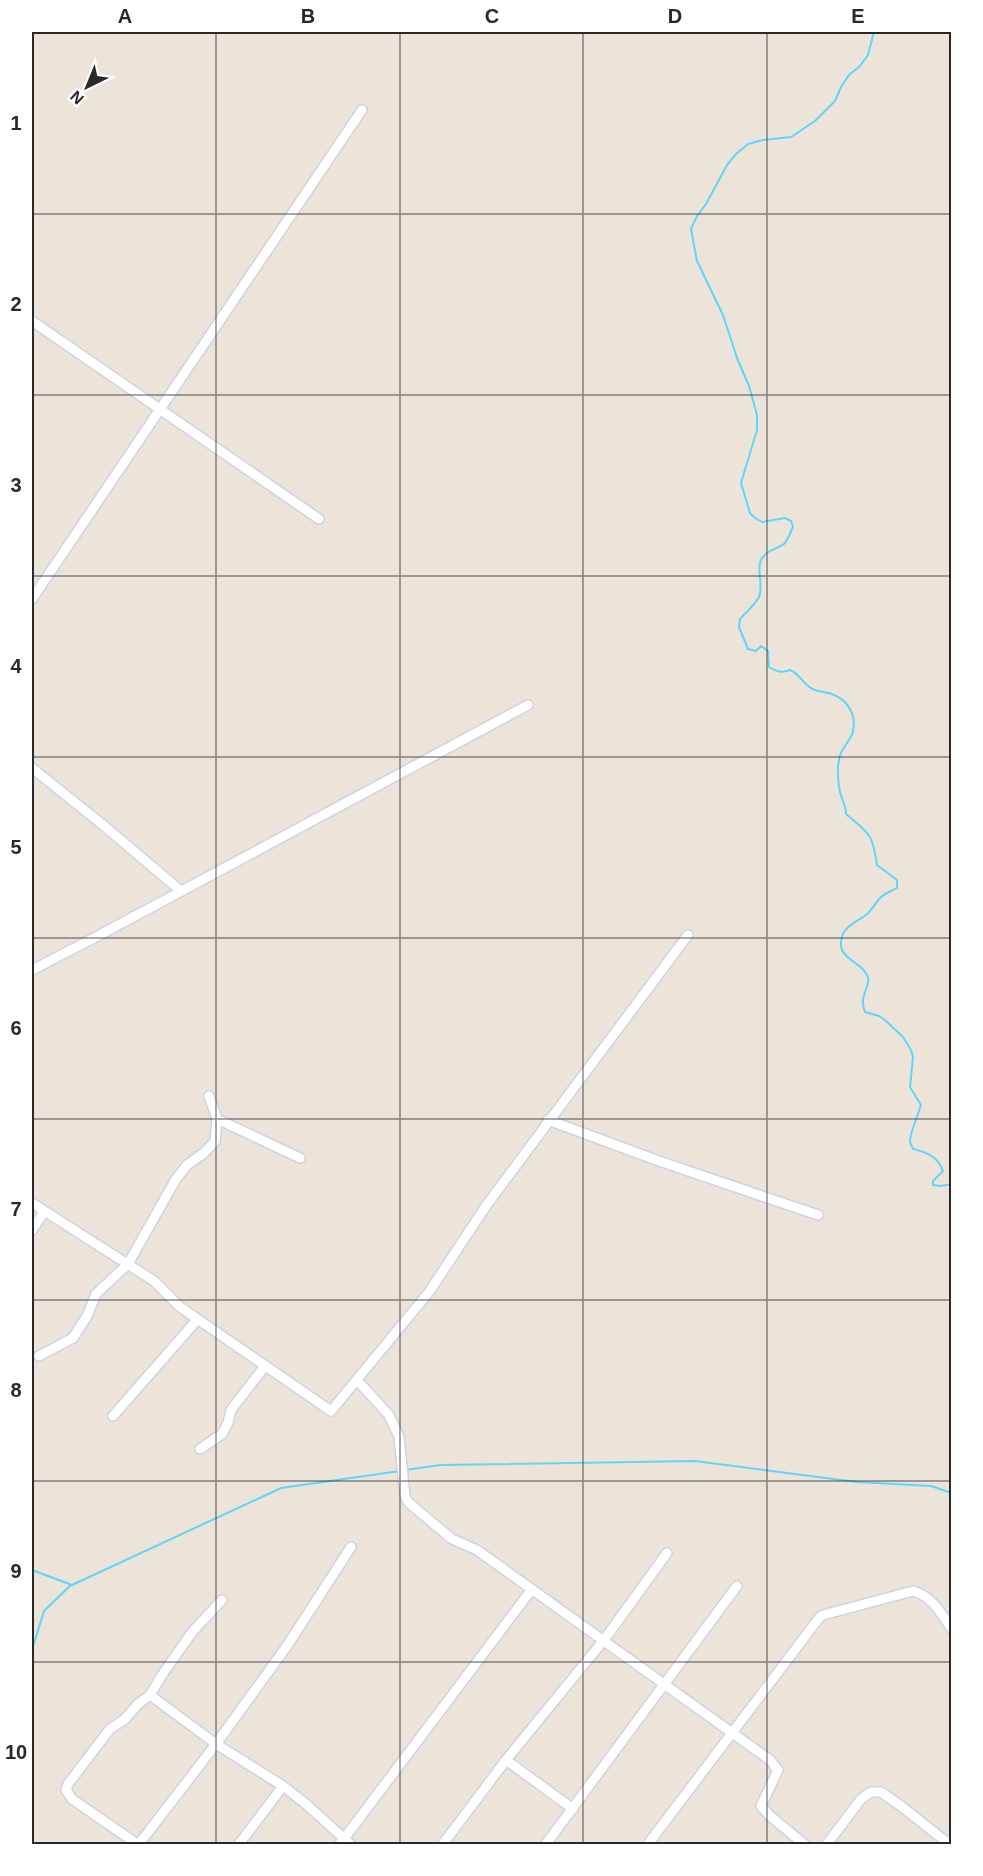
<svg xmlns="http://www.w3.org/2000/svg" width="983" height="1876" viewBox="0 0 983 1876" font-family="Arial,sans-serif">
<rect width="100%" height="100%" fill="#ede4d9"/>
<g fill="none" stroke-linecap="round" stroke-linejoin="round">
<g stroke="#60d5fb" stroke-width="2">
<path d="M874,32L868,55L860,66L849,75L841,87L835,101L815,121L791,137L763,140L748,144L736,154L727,165L706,204L697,216L691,229L697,261L723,315L737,358L749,386L757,415V430L741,483L750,513L755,518L762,522L785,518L791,521L793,527C790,533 788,540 784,544C776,550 767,549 761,560C756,570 764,586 759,597C755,605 745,613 740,619L739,627L748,649L756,651L761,646L768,651L769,667C777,672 782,673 790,670C800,674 802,683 811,688C816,692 822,691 829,693C846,698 857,713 853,731C851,742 840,748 839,760C837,769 838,783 840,792C842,800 846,806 846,814C870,835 872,832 877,865L897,880V888C892,891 885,893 881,897C875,903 872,910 866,915C859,920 849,924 844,932C841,936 840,945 842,950C847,961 864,965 868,977C871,986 858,996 865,1012L879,1016L886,1021L903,1037L911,1050L913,1057L910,1087L921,1105L911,1134L910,1142L913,1149C927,1152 938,1157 943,1171L933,1181V1185L941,1186L952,1184"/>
<polyline points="405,1470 441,1465 695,1461 857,1482 931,1486 952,1493"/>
<polyline points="32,1570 72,1585 281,1488 400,1471"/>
<polyline points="32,1650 44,1611 71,1585"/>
</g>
<defs>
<g id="street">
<polyline points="32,321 319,519"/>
<polyline points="32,599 362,110"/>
<polyline points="32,768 103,825 181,891"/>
<polyline points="32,970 94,938 528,705"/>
<polyline points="217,1119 300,1158"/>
<polyline points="548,1120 659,1161 818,1215"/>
<polyline points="32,1203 154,1281 180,1307 331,1411 429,1292 488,1203 688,935"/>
<polyline points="32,1230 44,1212"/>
<polyline points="39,1356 73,1338 87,1316 96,1294 128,1264 176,1179 187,1165 204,1153 215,1141 217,1119 209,1096"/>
<polyline points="357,1380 389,1415 399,1437 405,1496 409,1503 452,1539 477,1550 770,1760 778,1770 761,1806 770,1816 804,1844"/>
<polyline points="113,1416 197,1320"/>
<polyline points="200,1449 222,1434 228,1423 231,1410 265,1366"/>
<polyline points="150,1695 216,1744 283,1786 306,1804 350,1844"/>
<polyline points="573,1809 506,1760 604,1640 667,1553"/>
<polyline points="137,1844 72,1799 66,1790 68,1784 110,1729 125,1719 137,1705 150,1695 164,1672 193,1631 222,1600"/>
<polyline points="139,1844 216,1744 287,1646 351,1547"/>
<polyline points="239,1844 283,1786"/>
<polyline points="340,1844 532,1589"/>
<polyline points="443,1844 506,1760"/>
<polyline points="546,1844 737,1586"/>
<path d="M648,1844L819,1618L823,1615L913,1591C932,1596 941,1613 952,1629"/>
<polyline points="827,1844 861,1799 871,1792 881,1792 901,1806 949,1844"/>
</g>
</defs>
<use href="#street" stroke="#ced3e4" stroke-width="12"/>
<use href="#street" stroke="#fff" stroke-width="9"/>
</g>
<path fill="none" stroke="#292929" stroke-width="1.5" stroke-opacity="0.55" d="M216,32V1844M400,32V1844M583,32V1844M767,32V1844M32,214H952M32,395H952M32,576H952M32,757H952M32,938H952M32,1119H952M32,1300H952M32,1481H952M32,1662H952"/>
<rect width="983" height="1876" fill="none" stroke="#ffffff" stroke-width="66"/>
<g transform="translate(87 87) rotate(223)" stroke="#ffffff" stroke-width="4.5" paint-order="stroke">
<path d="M0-4.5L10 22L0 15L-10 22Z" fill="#292929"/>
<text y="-9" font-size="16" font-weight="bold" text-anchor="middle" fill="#292929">N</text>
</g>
<rect x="33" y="33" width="917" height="1810" fill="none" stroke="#292929" stroke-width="2"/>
<g font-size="20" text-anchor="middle" font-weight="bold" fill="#292929">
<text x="125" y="23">A</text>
<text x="308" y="23">B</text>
<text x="492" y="23">C</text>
<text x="675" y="23">D</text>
<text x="858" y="23">E</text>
<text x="16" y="130">1</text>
<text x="16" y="311">2</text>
<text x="16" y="492">3</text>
<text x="16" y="673">4</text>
<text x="16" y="854">5</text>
<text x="16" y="1035">6</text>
<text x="16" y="1216">7</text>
<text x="16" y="1397">8</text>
<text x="16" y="1578">9</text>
<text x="16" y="1759">10</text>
</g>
</svg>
